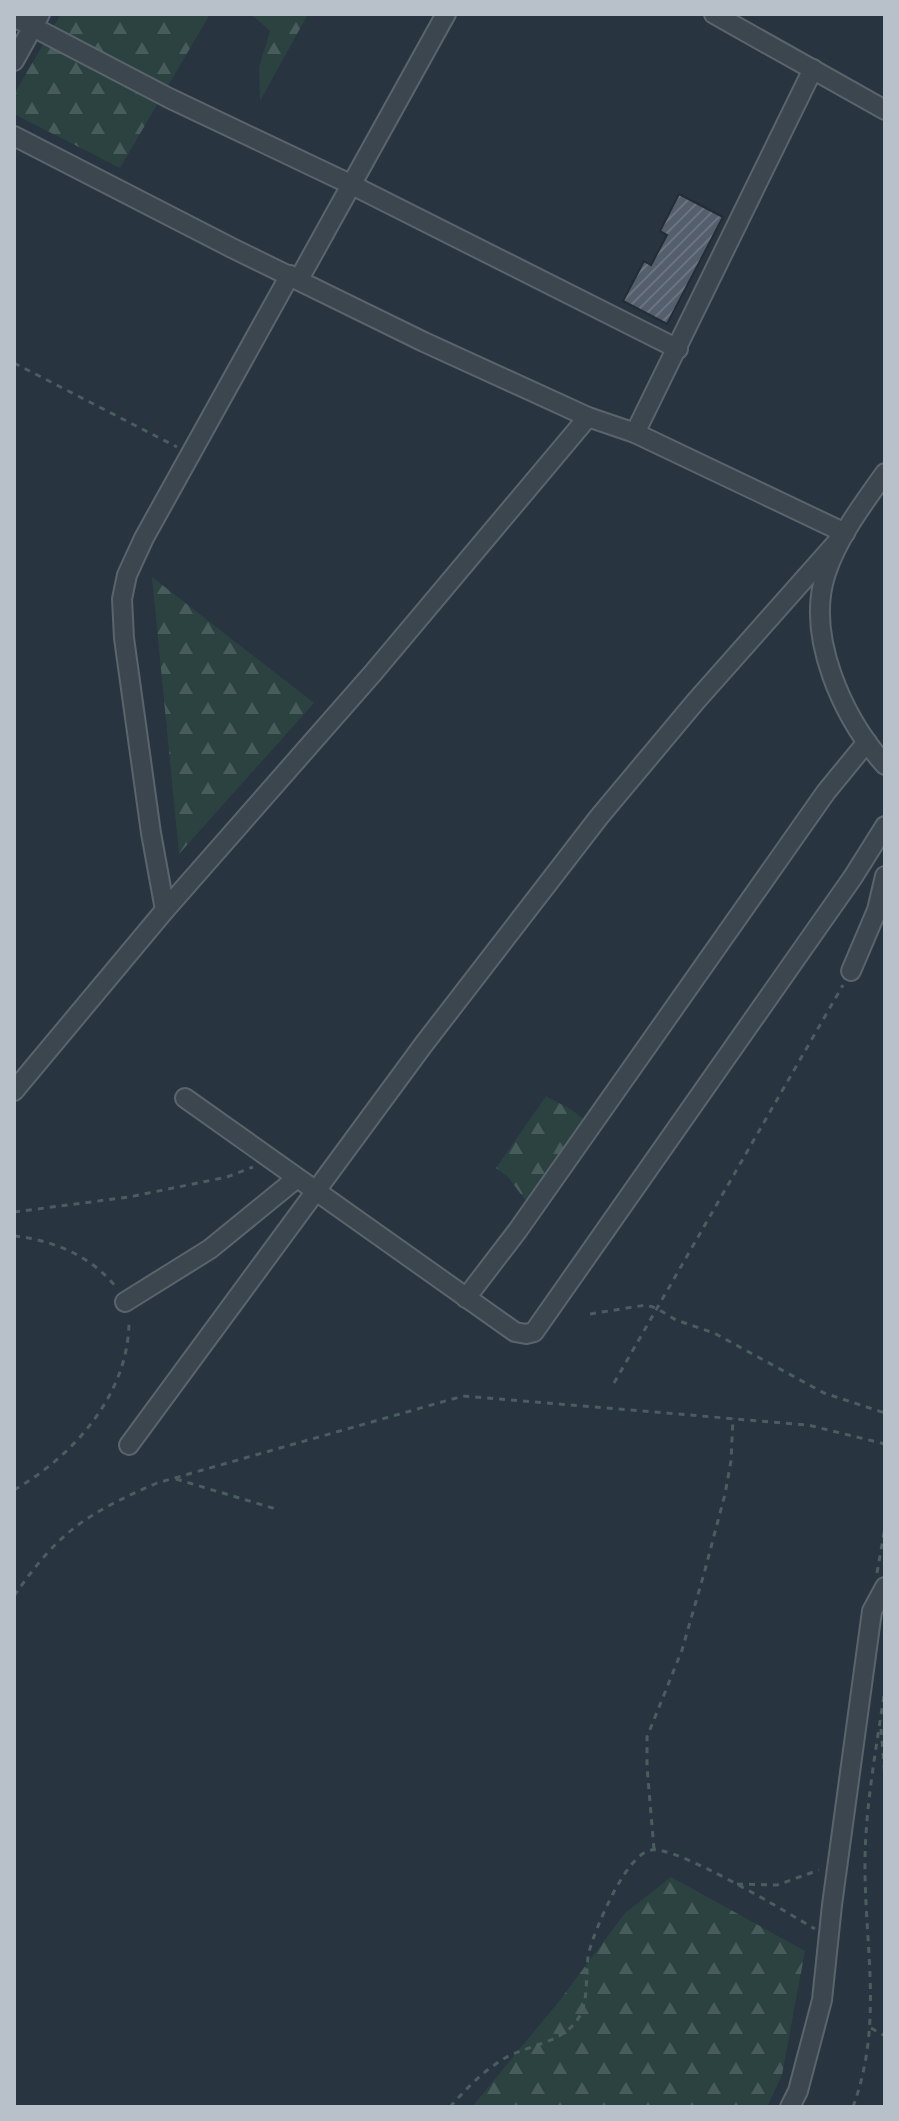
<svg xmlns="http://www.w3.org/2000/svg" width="899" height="2121" viewBox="0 0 899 2121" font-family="Rubik,sans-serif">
<defs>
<pattern id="forest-firs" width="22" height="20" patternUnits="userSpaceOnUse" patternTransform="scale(2)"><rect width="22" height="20" fill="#2b4241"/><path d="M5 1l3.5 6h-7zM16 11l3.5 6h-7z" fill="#485c5b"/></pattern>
<pattern id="building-hatch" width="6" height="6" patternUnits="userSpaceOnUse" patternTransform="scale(2)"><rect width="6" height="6" fill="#535f6c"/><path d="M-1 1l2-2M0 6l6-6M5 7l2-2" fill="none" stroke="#6a7480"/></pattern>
</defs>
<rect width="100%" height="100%" fill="#28343f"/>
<g fill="url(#forest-firs)">
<polygon points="61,14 210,14 120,168 14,114 14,94"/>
<polygon points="251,14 308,14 260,101 259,67 270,31"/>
<polygon points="152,577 314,703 179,854"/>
<polygon points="546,1096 572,1110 587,1122 529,1205 508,1177 496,1168"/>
<polygon points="671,1877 805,1951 782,2075 767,2107 472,2107 560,2000 625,1913"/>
</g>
<polygon fill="url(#building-hatch)" stroke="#222d36" stroke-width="2" points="679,194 723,217 667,324 623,301 644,261 651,265 667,235 660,231"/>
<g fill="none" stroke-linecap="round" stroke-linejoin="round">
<defs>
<g id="minor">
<polyline points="714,14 885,110"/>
<polyline points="14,17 169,98 352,185 678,349"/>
<polyline points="14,61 40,14"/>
<polyline points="14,136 234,249 424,342 588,417 635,433 845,533"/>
<polyline points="299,279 446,14"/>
<polyline points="635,433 813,69"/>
<path d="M885,473C863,504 838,537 826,573C805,636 843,718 885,765"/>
<polyline points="165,910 151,833 124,638 122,599 127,575 144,538 290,275"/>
<polyline points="851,971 877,910 885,876"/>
<polyline points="14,1091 165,910 373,673 588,417"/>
<polyline points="185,1098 515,1332 526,1334 534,1332 853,877 885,826"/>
<polyline points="466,1298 518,1230 826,792 867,742"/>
<polyline points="125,1302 210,1249 297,1178"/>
<polyline points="129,1445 424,1044 599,817 696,701 845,533"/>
<polyline points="790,2107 798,2091 822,2000 832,1905 872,1611 885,1587"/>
</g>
</defs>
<use href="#minor" stroke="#59646c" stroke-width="22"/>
<g stroke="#4a5e5f" stroke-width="3" stroke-dasharray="6 6" stroke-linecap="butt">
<polyline points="14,363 177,447"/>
<polyline points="14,1212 129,1197 227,1177 253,1167"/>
<path d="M14,1236C53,1240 91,1256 116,1287"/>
<polyline points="590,1314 646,1305 656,1308 676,1320 714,1333 824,1393 885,1413"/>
<polyline points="614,1383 843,985"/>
<polyline points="176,1479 276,1509"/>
<path d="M14,1490C75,1455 130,1392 129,1319"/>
<polyline points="877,1573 885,1527"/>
<path d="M14,1596C59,1531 86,1514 157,1483L463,1396L808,1425L885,1444"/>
<polyline points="881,1729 885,1777"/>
<polyline points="654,1849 647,1767 647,1737 682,1650 705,1570 725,1494 731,1461 733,1418"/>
<polyline points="737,1884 777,1885 819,1870"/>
<polyline points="871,2028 885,2036"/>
<path d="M450,2107C466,2089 483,2071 505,2058C526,2046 559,2043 575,2023C591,2004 584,1974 589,1952C595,1929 626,1854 651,1850C676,1845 788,1913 815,1929"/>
<path d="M853,2107C884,2022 864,1946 865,1858C866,1801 877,1745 885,1688"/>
</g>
<use href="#minor" stroke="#3c464f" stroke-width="18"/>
</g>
<rect width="899" height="2121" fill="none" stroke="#b8c1c9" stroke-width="32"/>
</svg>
